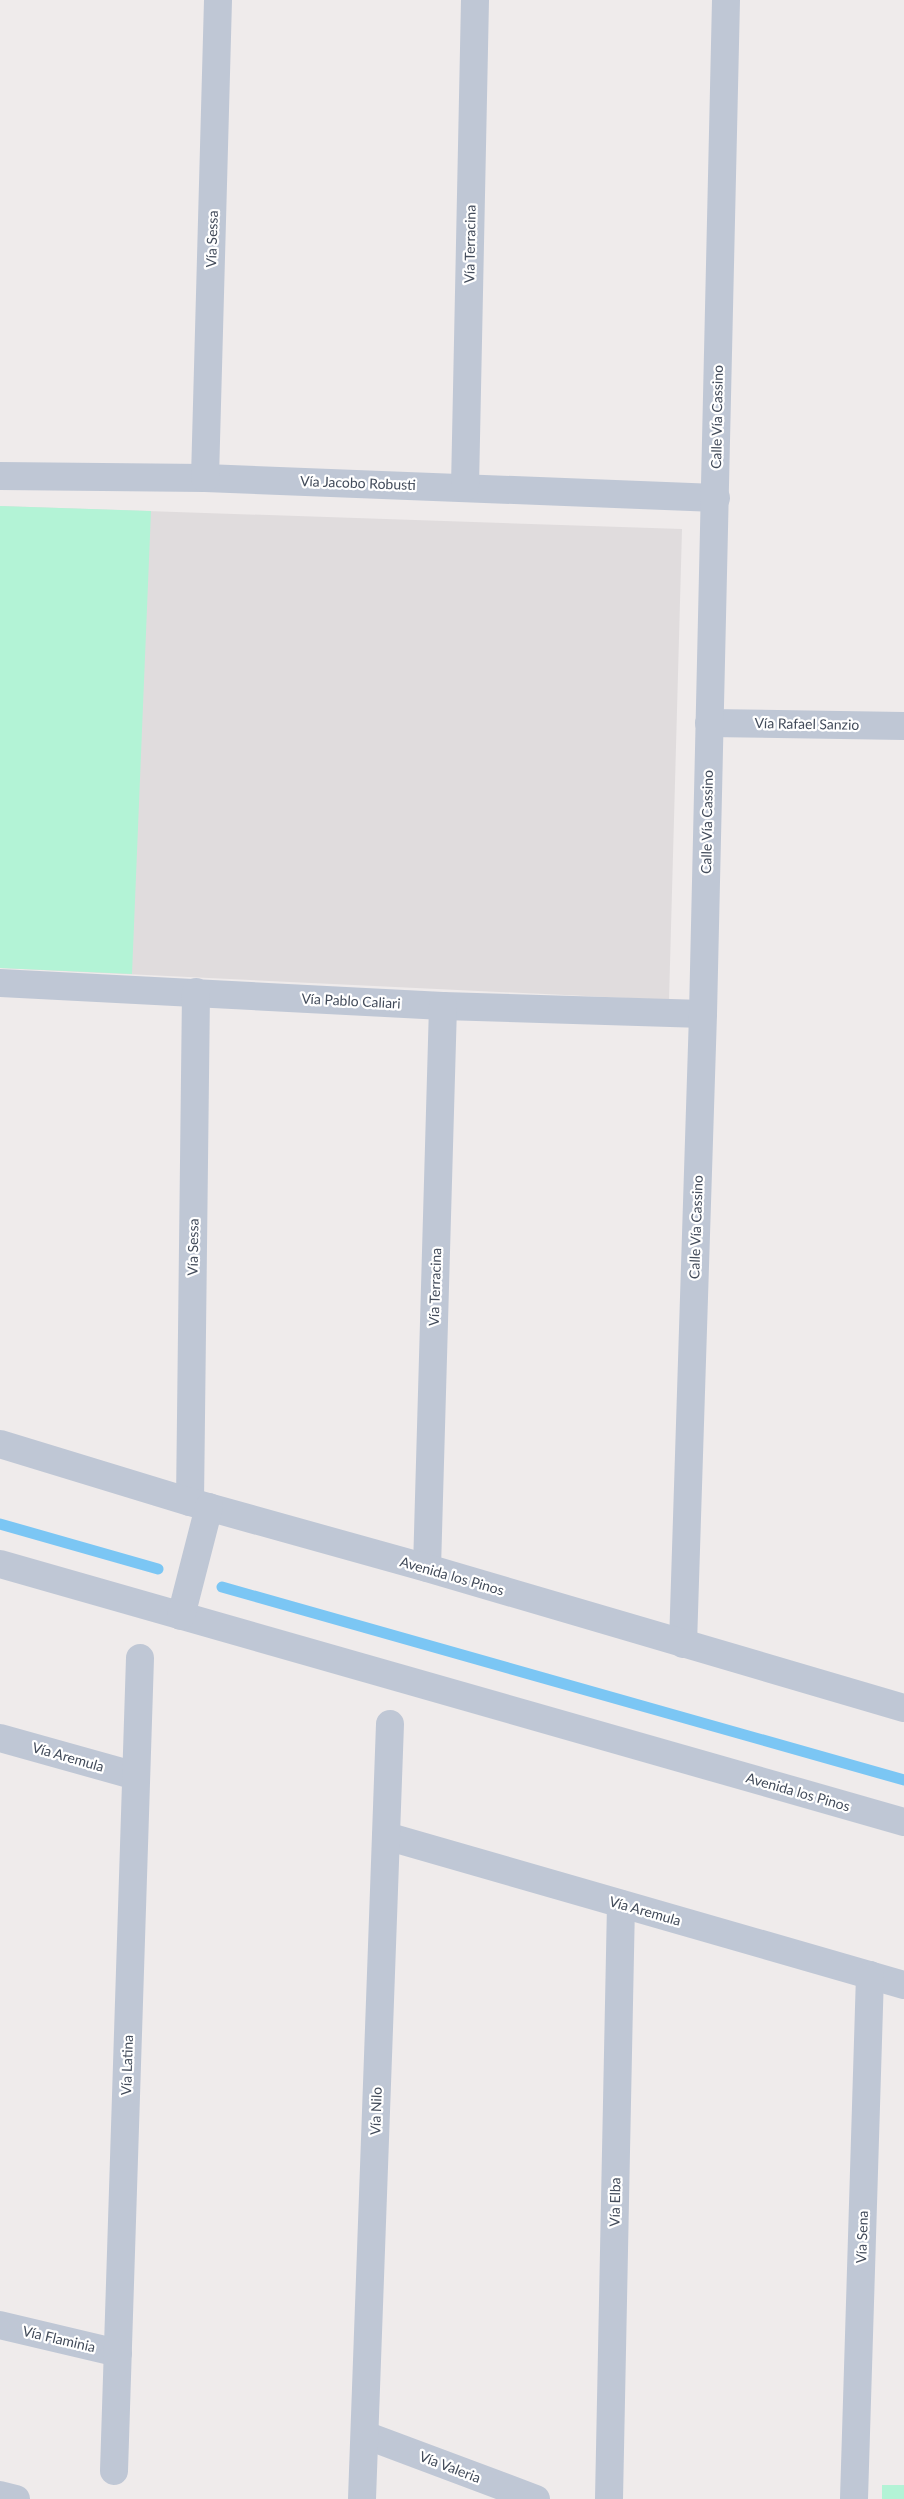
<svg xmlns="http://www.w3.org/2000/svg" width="904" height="2499" viewBox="0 0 904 2499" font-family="Lato,sans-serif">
<rect width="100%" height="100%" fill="#efebeb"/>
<polygon fill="#e0dcdd" points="0,506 682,529 669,1000 0,968"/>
<g fill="#b3f3d6">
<polygon points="0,506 151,511 132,974 0,968"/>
<rect x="882" y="2485" width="22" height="14"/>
</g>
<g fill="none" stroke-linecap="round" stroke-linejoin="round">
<g stroke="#7bc6f4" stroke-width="11">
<polyline points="0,1524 158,1569"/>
<polyline points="222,1587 904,1780"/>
</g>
<g stroke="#bfc7d5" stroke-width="28">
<polyline points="0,476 205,478 716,498"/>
<polyline points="205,478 218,0"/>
<polyline points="465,487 475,0"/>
<polyline points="709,723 904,726"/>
<polyline points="0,983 443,1006 703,1014"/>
<polyline points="190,1502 196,992"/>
<polyline points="427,1568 443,1006"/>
<polyline points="683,1644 703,1014 726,0"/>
<polyline points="0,1738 136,1776"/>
<polyline points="386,1836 904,1985"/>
<polyline points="0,2325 118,2353"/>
<polyline points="365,2435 536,2499"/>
<polyline points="114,2471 140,1658"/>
<polyline points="0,2495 16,2499"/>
<polyline points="362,2499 390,1724"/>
<polyline points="609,2499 621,1904"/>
<polyline points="854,2499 870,1975"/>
</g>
<g stroke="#bfc7d5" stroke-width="28">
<polyline points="0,1444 190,1502 427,1568 904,1708"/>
<polyline points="0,1564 904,1822"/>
<polyline points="181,1616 209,1507"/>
</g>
</g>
<g text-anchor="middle" stroke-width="4.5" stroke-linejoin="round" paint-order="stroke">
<g font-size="14" fill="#424b5a" stroke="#fff">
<text transform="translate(212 239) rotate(-88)" y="5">Vía Sessa</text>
<text transform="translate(470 244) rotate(-89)" y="5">Vía Terracina</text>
<text transform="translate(717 417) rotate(-89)" y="5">Calle Vía Cassino</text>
<text transform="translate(358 483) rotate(2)" y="5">Vía Jacobo Robusti</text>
<text transform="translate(807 724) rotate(1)" y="5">Vía Rafael Sanzio</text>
<text transform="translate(707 822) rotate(-89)" y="5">Calle Vía Cassino</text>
<text transform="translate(351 1001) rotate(3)" y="5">Vía Pablo Caliari</text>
<text transform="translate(696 1227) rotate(-88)" y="5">Calle Vía Cassino</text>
<text transform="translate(193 1247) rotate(-89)" y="5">Vía Sessa</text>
<text transform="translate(435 1287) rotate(-88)" y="5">Vía Terracina</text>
<text transform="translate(452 1576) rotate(16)" y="5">Avenida los Pinos</text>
<text transform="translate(68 1757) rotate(16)" y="5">Vía Aremula</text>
<text transform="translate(798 1792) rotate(16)" y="5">Avenida los Pinos</text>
<text transform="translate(645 1911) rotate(16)" y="5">Vía Aremula</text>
<text transform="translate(127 2065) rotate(-88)" y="5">Vía Latina</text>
<text transform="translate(376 2111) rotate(-88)" y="5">Vía Nilo</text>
<text transform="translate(615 2202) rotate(-89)" y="5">Vía Elba</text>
<text transform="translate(862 2237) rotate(-88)" y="5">Vía Sena</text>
<text transform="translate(59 2339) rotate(13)" y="5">Vía Flaminia</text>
<text transform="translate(450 2467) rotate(21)" y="5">Vía Valeria</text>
</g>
</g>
</svg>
